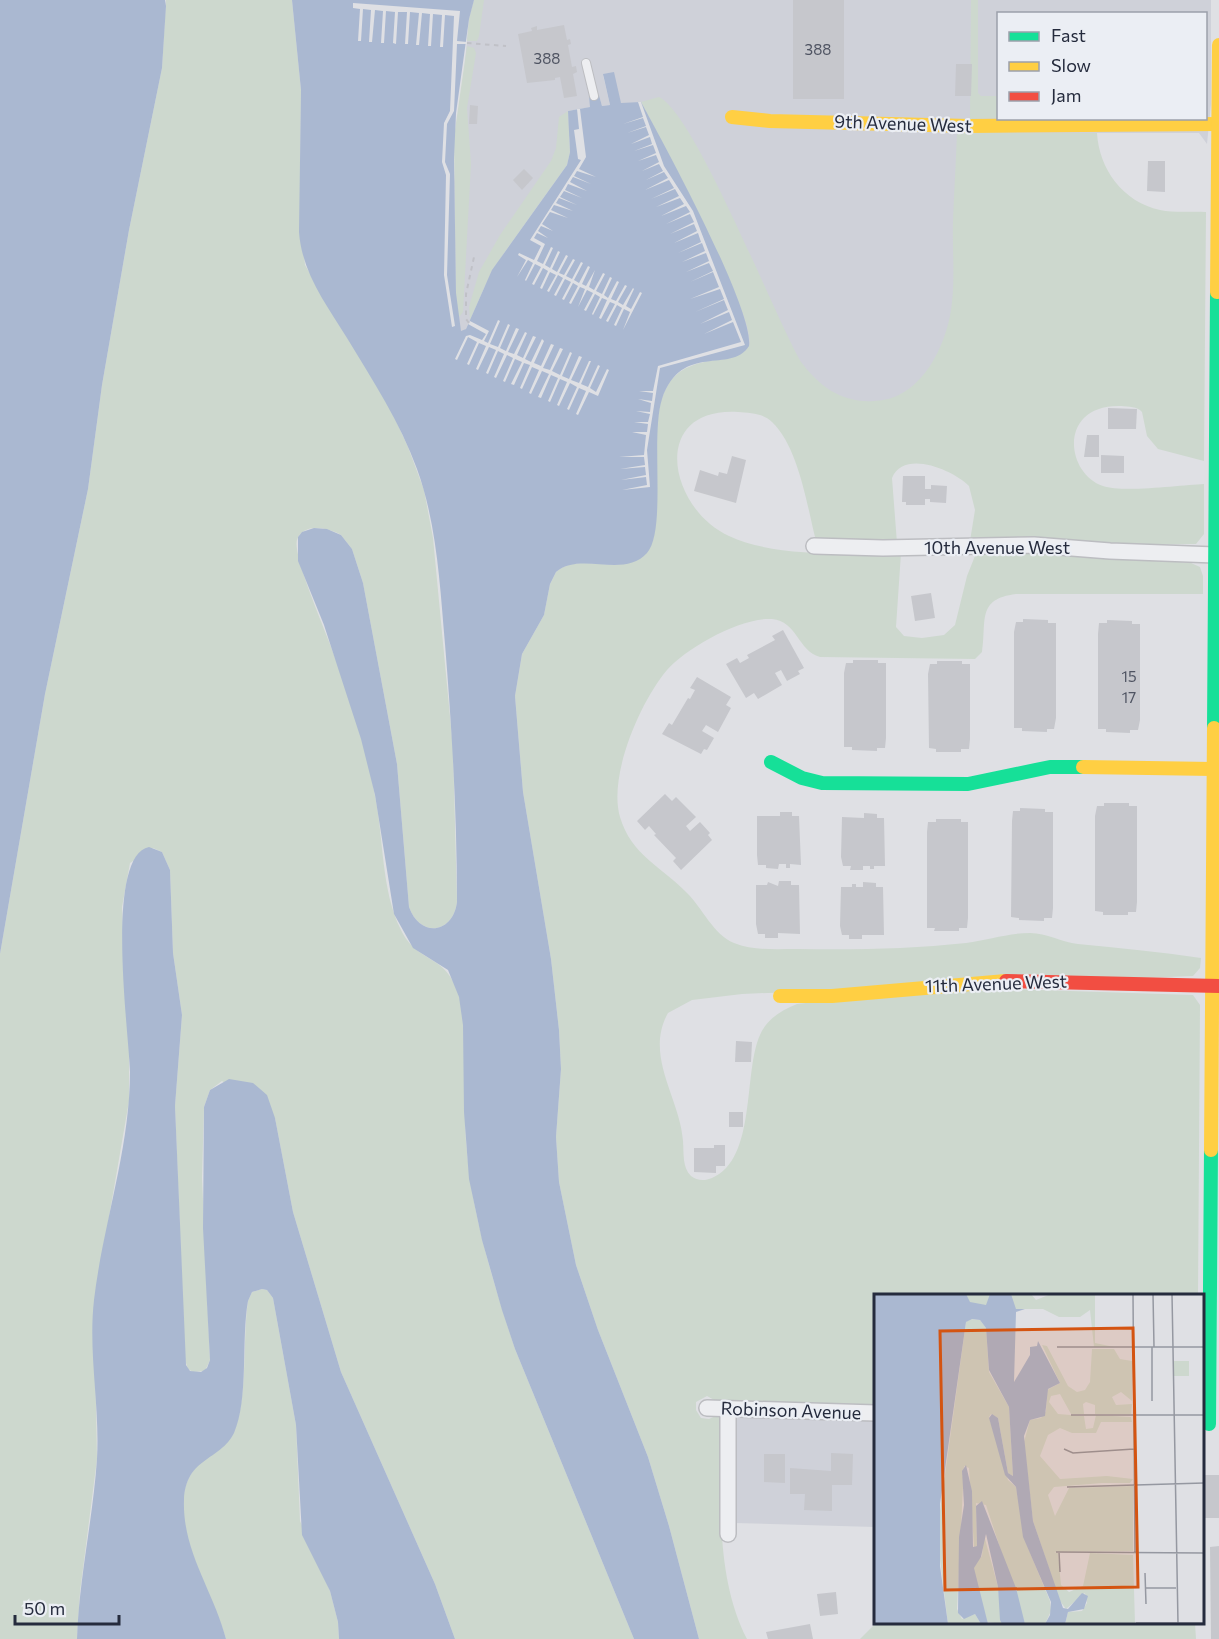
<svg xmlns="http://www.w3.org/2000/svg" width="1219" height="1639" viewBox="0 0 1219 1639" font-family="Commissioner,sans-serif">
<rect width="100%" height="100%" fill="#dfe0e4"/>
<g fill="#cfd1d9" fill-rule="evenodd">
<path d="M474,0H1211V104L1207,144L1199,133H980L978,408L660,404L730,358L621,103L603,75L610,105L602,106L599,95L589,97L591,107L568,111L570,136L482,291L466,329L462,332L459,328L456,293L454,182L469,19ZM998,14H1206V118H998Z"/>
<polygon points="737,1417 875,1418 875,1527 734,1523"/>
</g>
<g fill="#cdd8ce">
<path d="M166,0H292L301,90L300,206L305,265L391,410L408,447L424,490L433,538L453,748L457,902C453,934 420,938 409,907L397,764L363,583L352,549L341,535C329,528 303,522 297,540C292,556 329,638 336,660C351,705 367,750 375,796C384,840 381,890 401,930C418,965 446,952 459,996C471,1037 463,1097 466,1141C471,1213 493,1281 515,1349L634,1639H455L435,1584L341,1372L293,1212L275,1118L222,1081L210,1090L204,1107L202,1178L210,1360L205,1371L193,1372L188,1369L185,1360L175,1106L182,1015L173,953L170,870L162,852L153,848L130,863L122,907L129,1045V1101L94,1304L97,1459L80,1592L77,1639H0V954L45,694L88,489L102,385L129,230L162,68Z"/>
<polygon points="474,0 484,0 479,36 477,41 467,41 469,19"/>
<polygon points="971,0 978,0 978,93 981,96 998,96 998,118 970,119"/>
<polygon points="467,46 474,48 476,53 467,108 471,164 463,312 460,316 457,316 456,293 454,137"/>
<path d="M659,97C696,115 774,316 801,362C820,387 842,403 874,401C917,400 942,355 950,316C956,285 952,251 953,220C954,191 956,162 957,133H1097C1099,169 1123,202 1160,210C1174,213 1191,211 1206,212L1204,461L1158,449L1147,436L1142,412C1137,406 1129,407 1121,406C1059,404 1064,472 1103,486C1123,493 1181,485 1204,484V534L1196,544L1108,545L970,541L975,510L969,486C953,470 904,449 892,478L897,543L816,541C807,506 799,448 772,422C763,413 750,413 738,412C649,407 668,508 729,536C776,558 849,553 901,553L896,627L904,636L922,638L944,635L955,625L967,576L977,551L1040,550L1191,563L1200,567L1203,576V594H1016C976,599 987,621 982,652L975,659L820,657C798,651 797,621 772,619C741,617 686,648 667,670C640,702 608,776 620,817C631,855 662,867 687,893C703,909 713,934 734,943C754,951 778,949 798,949C854,950 911,949 966,943C988,940 1008,933 1030,933C1047,933 1061,942 1078,944C1119,948 1160,952 1201,958L1200,968L1193,976L742,994L692,1000L668,1013C644,1056 680,1098 683,1141C684,1153 682,1167 691,1176C697,1181 705,1181 712,1178C757,1159 743,1072 760,1035C767,1019 780,1011 797,1004L946,987L1193,995L1200,1005L1198,1295L876,1296L875,1408L716,1401L707,1396L696,1402V1410L701,1418L709,1419L718,1415L721,1417C722,1489 713,1573 747,1639H699L669,1526L648,1457L598,1330L576,1265L559,1182L556,1137L561,1069L559,1030L551,959L523,792L515,696L522,654L544,615L550,584L556,572C585,547 627,587 653,540C662,491 642,430 668,385C690,349 741,369 750,343C748,319 735,295 725,273C700,215 671,158 641,102Z"/>
<polygon points="568,111 570,152 567,165 492,270 470,320 469,307 479,272 500,235 551,161 556,148 559,117"/>
<path d="M262,1289L267,1290L273,1298L296,1425L300,1521L330,1591L338,1622L339,1639H226C214,1594 161,1517 193,1471C202,1458 218,1448 231,1438C249,1405 242,1340 248,1301L252,1292Z"/>
<polygon points="876,1623 1195,1623 1196,1639 860,1639"/>
</g>
<g fill="#aab8d1">
<polygon points="0,0 165,0 166,6 162,68 129,230 102,385 88,489 45,694 0,954"/>
<path d="M292,0H474L469,19L456,113L454,159L456,293L461,331L466,329L492,270L567,165L570,152L568,111L590,107L589,97L599,95L602,106L610,105L603,74L614,72L621,103L641,102C663,142 754,309 749,346C731,375 682,341 662,399C650,436 667,530 647,553C624,579 580,551 556,572L550,584L544,615L522,654L515,696L523,792L551,959L559,1030L561,1069L556,1137L559,1182L576,1265L598,1330L648,1457L669,1526L699,1639H634L515,1349L502,1310L482,1240L469,1179L464,1112L463,1025L459,997L448,970L413,948L394,914L375,795L361,739L324,625L298,561V537L302,532L314,528L327,529L341,535L352,549L363,583L397,764L409,907C420,938 453,934 457,902C457,815 452,730 445,644C440,586 437,524 417,469C400,422 373,381 347,338C326,304 302,273 299,232L301,90Z"/>
<path d="M149,847L162,852L170,870L173,953L182,1015L175,1106L186,1365L190,1371L201,1372L207,1368L210,1360L203,1228L204,1107L210,1090L229,1079L253,1083L267,1095L275,1118L293,1212L341,1372L435,1584L455,1639H339L338,1622L330,1591L302,1535L296,1425L273,1298L267,1290L262,1289L252,1292L248,1301C241,1339 249,1399 234,1433C220,1461 186,1457 184,1500C182,1551 214,1592 226,1639H77C79,1578 93,1519 97,1459C100,1406 88,1353 94,1300C103,1224 130,1149 130,1072C129,1033 104,856 149,847Z"/>
</g>
<g fill="#dfe0e4">
<polygon points="353,3 460,11 457,41 467,42 467,44 457,44 454,111 447,124 445,162 450,174 447,275 455,326 452,327 444,275 446,175 442,162 444,123 450,111 454,16 445,15 443,47 440,47 442,15 433,14 431,46 428,46 430,14 422,13 419,45 416,45 419,13 410,12 408,44 405,44 407,12 398,12 396,44 393,43 395,12 386,11 384,43 381,43 383,11 375,10 372,42 369,42 371,10 363,9 361,41 358,41 360,9 353,8"/>
<polygon points="638,102 641,102 664,166 693,211 745,345 660,368 647,450 650,487 622,490 647,485 646,477 621,480 646,475 645,467 620,469 645,465 644,457 619,457 644,455 646,435 632,432 647,432 648,424 634,422 648,422 650,414 636,411 650,412 651,403 638,399 652,401 653,393 639,391 653,391 658,366 741,342 733,322 704,334 732,320 729,312 700,324 728,310 724,300 695,312 724,299 720,289 690,299 719,287 713,272 690,282 713,271 709,263 686,272 709,261 706,253 682,262 705,251 702,243 678,253 701,242 698,233 674,243 697,231 694,224 670,234 694,222 690,214 666,224 690,212 686,206 661,216 684,204 680,198 656,207 679,196 675,189 651,199 674,188 669,180 645,190 668,178 664,172 646,180 663,171 659,164 642,171 659,162 656,155 638,161 656,153 653,145 634,151 652,144 650,137 631,144 649,135 646,127 627,133 646,126 643,118 623,124 643,117"/>
<polygon points="577,109 580,109 586,157 579,169 596,177 577,171 574,176 591,184 573,177 570,182 587,191 568,184 565,190 582,198 564,191 560,197 577,205 559,198 556,203 573,211 554,205 551,210 568,218 550,212 542,224 553,231 541,226 538,231 548,238 537,233 534,238 545,244 537,261 543,264 551,247 553,248 545,265 550,268 558,251 560,252 552,269 557,272 566,255 568,256 559,273 564,275 573,259 575,260 566,276 572,279 581,262 583,263 574,280 579,283 588,266 590,267 582,284 586,286 595,270 589,287 594,290 603,273 605,274 596,291 602,294 610,277 612,278 604,295 608,298 617,281 619,282 611,299 616,301 625,285 627,286 618,302 623,305 633,288 634,289 626,306 631,309 640,292 642,293 623,330 630,312 624,309 616,326 614,325 622,308 617,305 608,322 606,321 615,304 610,302 601,319 599,318 607,300 602,298 593,315 592,314 600,297 595,294 586,311 584,310 593,293 587,290 578,307 585,289 580,287 571,304 569,303 578,286 573,283 564,300 562,299 571,282 565,279 556,296 554,295 563,278 558,275 549,292 547,291 556,275 550,272 542,289 540,288 548,271 543,268 534,285 532,284 541,267 535,264 526,281 525,280 533,263 528,260 517,277 526,260 518,255 519,253 534,260 541,246 530,240 581,160 578,159 574,130 579,129"/>
<polygon points="498,320 500,321 490,344 498,347 508,324 510,325 500,348 506,351 516,328 519,329 508,352 514,354 525,332 527,333 517,355 523,358 533,336 536,337 525,359 531,362 542,339 544,341 534,363 541,366 551,344 554,345 543,368 550,370 560,348 563,349 552,371 560,375 570,352 572,353 562,376 569,379 579,356 582,357 571,380 579,383 589,361 591,361 581,384 588,387 598,365 600,366 590,388 596,392 607,369 609,370 598,396 589,392 578,415 576,414 586,391 579,388 569,410 567,409 577,387 570,383 559,406 557,405 567,382 560,379 550,402 548,401 558,378 551,375 541,398 538,397 549,374 542,371 531,394 529,393 539,370 532,367 522,389 520,388 530,365 524,363 514,385 511,384 522,362 515,359 505,382 503,381 513,358 507,355 496,378 494,377 504,354 498,351 488,374 486,373 496,350 489,347 478,370 476,369 486,346 479,343 469,365 467,364 477,342 468,337 457,360 455,359 466,336 470,335 482,340 486,334 468,324 470,321 489,331 484,341 488,343"/>
</g>
<g fill="#c6c7cc">
<rect x="793" y="0" width="51" height="99"/>
<polygon points="564,25 567,40 570,39 571,44 568,45 572,67 576,66 577,72 573,74 577,96 564,98 560,77 555,78 555,80 527,83 518,34 532,31 531,28 537,26 537,30"/>
<polygon points="956,64 972,64 971,96 955,96"/>
<polygon points="470,105 478,106 477,124 469,124"/>
<polygon points="1148,161 1165,161 1165,192 1147,191"/>
<polygon points="524,169 533,178 522,190 513,180"/>
<polygon points="1108,408 1137,409 1136,429 1108,429"/>
<polygon points="1087,435 1099,435 1099,457 1084,457"/>
<polygon points="1101,455 1124,456 1124,473 1101,473"/>
<polygon points="732,456 746,460 736,503 694,491 700,470 718,476 719,472 727,474"/>
<polygon points="903,476 925,476 925,489 931,489 931,485 947,486 946,503 930,502 930,499 925,499 925,505 906,505 906,502 902,502"/>
<polygon points="931,593 935,618 915,621 911,596"/>
<polygon points="1023,619 1048,620 1048,623 1056,623 1056,718 1054,729 1047,729 1047,732 1022,731 1022,728 1014,728 1014,632 1016,622 1023,622"/>
<polygon points="1107,620 1132,621 1132,624 1140,624 1140,720 1138,730 1130,730 1130,733 1106,732 1106,729 1098,729 1098,634 1099,623 1107,623"/>
<polygon points="783,630 804,668 798,671 800,674 787,681 781,670 775,673 782,685 758,699 754,693 746,698 726,664 737,658 740,663 749,658 747,655 775,640 772,636"/>
<polygon points="853,660 878,660 878,663 886,663 886,738 885,748 877,748 877,751 852,750 852,747 844,747 844,673 846,663 853,663"/>
<polygon points="937,661 962,661 962,664 970,664 970,739 969,749 961,749 961,752 936,752 936,749 929,748 928,674 930,664 937,664"/>
<polygon points="697,677 731,697 726,705 731,708 718,732 706,725 702,731 714,738 707,750 704,749 701,754 662,734 669,723 672,725 688,698 690,699 695,690 690,688"/>
<polygon points="665,794 672,801 676,797 696,817 686,826 690,831 700,822 710,833 708,835 712,840 681,870 673,861 676,858 654,835 656,834 649,826 645,830 637,821"/>
<polygon points="1104,803 1129,803 1129,806 1137,806 1137,902 1136,912 1128,912 1128,915 1103,915 1103,912 1095,911 1095,816 1097,806 1104,806"/>
<polygon points="1020,808 1045,809 1045,812 1053,812 1053,908 1052,918 1044,918 1044,921 1019,920 1019,918 1011,917 1012,821 1013,811 1020,811"/>
<polygon points="780,812 792,812 792,816 799,816 801,865 790,864 790,868 786,868 786,864 779,864 778,869 766,868 766,865 758,865 757,855 757,816 780,816"/>
<polygon points="864,813 877,814 877,818 884,818 885,866 874,866 874,869 870,869 870,866 863,866 863,870 850,870 851,866 843,866 841,857 842,817 864,818"/>
<polygon points="936,819 961,819 961,822 968,822 968,918 967,928 959,928 959,931 934,931 935,928 927,928 927,832 928,822 936,822"/>
<polygon points="779,881 791,881 791,885 799,885 800,934 778,933 778,938 765,938 765,934 758,934 756,924 756,885 767,885 768,882 778,886"/>
<polygon points="863,882 876,883 876,887 883,887 884,935 862,935 862,939 849,939 849,935 842,935 840,926 841,887 852,887 852,884 856,884 856,887 863,887"/>
<polygon points="736,1041 752,1042 751,1062 735,1062"/>
<rect x="729" y="1112" width="14" height="15"/>
<polygon points="714,1145 725,1145 725,1166 716,1166 716,1173 694,1172 694,1148 714,1148"/>
<polygon points="831,1453 853,1454 852,1485 832,1485 832,1511 804,1510 805,1494 790,1494 790,1468 831,1471"/>
<polygon points="764,1454 785,1454 785,1483 764,1482"/>
<polygon points="1204,1475 1219,1475 1219,1518 1202,1518"/>
<polygon points="1219,1546 1219,1639 1211,1639 1210,1547"/>
<polygon points="836,1592 838,1614 820,1616 817,1594"/>
<polygon points="810,1624 813,1639 768,1639 766,1632"/>
</g>
<g fill="none" stroke-linecap="round" stroke-linejoin="round">
<defs>
<polyline id="lane" points="586,63 594,96"/>
<g id="street">
<polyline points="814,546 883,548 1034,545 1110,551 1215,555"/>
<polyline points="707,1408 876,1413"/>
<polyline points="728,1409 728,1534"/>
</g>
</defs>
<use href="#lane" stroke="#bcbdc1" stroke-width="10"/>
<use href="#street" stroke="#bcbdc1" stroke-width="18"/>
<g stroke="#c0c1c7" stroke-width="2" stroke-dasharray="4.5 4.5" stroke-linecap="butt">
<polyline points="467,43 506,46"/>
<polyline points="469,323 466,319 466,294 474,257"/>
</g>
<use href="#lane" stroke="#edeef1" stroke-width="8"/>
<use href="#street" stroke="#edeef1" stroke-width="15"/>
<g stroke="#16e098" stroke-width="14">
<polyline points="1214,728 1217,292"/>
<polyline points="771,762 802,778 822,783 968,784 1050,767 1083,767"/>
<polyline points="1209,1424 1211,1150"/>
</g>
<g stroke="#ffcf43" stroke-width="14">
<polyline points="732,117 770,121 969,126 1219,124"/>
<polyline points="1217,292 1219,45"/>
<polyline points="1083,767 1213,769"/>
<polyline points="780,996 832,996 1006,981"/>
<polyline points="1211,1150 1214,728"/>
</g>
<polyline stroke="#f24e42" stroke-width="14" points="1006,981 1219,986"/>
</g>
<g text-anchor="middle" stroke-width="4.5" stroke-linejoin="round" paint-order="stroke">
<g font-size="15" fill="#4f5462">
<text x="818" y="55">388</text>
<text x="547" y="64">388</text>
<text x="1129" y="682">15</text>
<text x="1129" y="703">17</text>
</g>
<g font-size="18" fill="#252b3d" stroke="#ebeef4">
<text transform="translate(903 124) rotate(2)" y="6">9th Avenue West</text>
<text x="997" y="554">10th Avenue West</text>
<text transform="translate(996 984) rotate(-2)" y="6">11th Avenue West</text>
<text transform="translate(791 1411) rotate(2)" y="6">Robinson Avenue</text>
</g>
</g>
<g transform="translate(874 1294)">
<rect width="330" height="330" fill="#dfe0e4"/>
<path d="M76,0H157L162,6L177,0H221V49L240,53H220L216,16L206,23H185L169,15H142L136,8L119,18ZM96,25L106,26L112,34L115,78L135,113L139,182L134,179L124,124L117,120L115,123L134,186L142,193L152,249L176,307L177,317L171,330H151L112,211L102,209L103,252L100,253L95,174L90,172L83,315L88,325L101,320L107,330H74L66,265V217L92,28ZM168,51L173,52L194,92L203,98L211,96L216,88L218,55H240L246,65L258,67V107L247,98L238,103L242,111L258,110L257,120H221V111L212,108L209,110L210,120H197L186,100L177,102L175,108L184,120L210,122L212,135L219,134L222,121L257,123L258,128H227L222,139H198L186,134L174,141L166,162L186,185L233,182L259,185L256,189H228L180,193L174,201L181,222L195,194L259,192V257L180,258L184,259L187,291L195,298L209,292L216,259L259,261L261,330H191L194,318L208,317L213,309L211,299L192,315L186,307L159,227L150,148L156,126L167,124L172,117L173,96L186,89ZM300,67H315V82H300ZM110,241L124,293L128,330L113,328L100,280V271L108,262Z" fill="#cdd8ce"/>
<path d="M0,0H92L96,8L112,11L116,0H137L142,15H151L142,18L140,88L156,61V53L163,52L164,47L186,89L174,95L171,122L156,126L150,142L159,227L189,314L194,315L208,299L214,302L210,315L194,318L191,330H171L176,321L177,308L149,243L142,193L131,181L115,124L118,120L124,124L134,179L139,182L135,113L115,76L112,34L106,26L98,25L92,28L66,210V272L74,330H0ZM92,171L98,197L99,253L103,252L102,212L108,207L142,294L151,330H128L126,326L124,293L112,240L107,263L100,274L114,330H107L101,320L90,325L84,319L85,243L90,211L88,177Z" fill="#aab8d1"/>
<path fill="none" stroke="#9598a1" stroke-width="1.5" d="M259,0L261,259M279,0L280,53M298,0L304,329M183,53H330M278,53V107M197,121H330M190,155L199,159L260,155M193,193L330,189M182,258L330,259M185,258L186,278M271,279L272,310M271,294H302M262,329H330"/>
<path fill="#d45411" fill-opacity="0.15" stroke="#d45411" stroke-width="3" d="M259,34L264,293L71,296L66,37Z"/>
<rect width="330" height="330" fill="none" stroke="#252b3d" stroke-width="3"/>
</g>
<rect x="997" y="12" width="210" height="108" fill="#ebeef4" stroke="#9ca0ab" stroke-width="1.5"/>
<rect x="1009" y="32" width="30" height="9" fill="#16e098" stroke="#9ca0ab" stroke-width="1.5"/>
<text x="1051" y="42" font-size="18" fill="#252b3d">Fast</text>
<rect x="1009" y="62" width="30" height="9" fill="#ffcf43" stroke="#9ca0ab" stroke-width="1.5"/>
<text x="1051" y="72" font-size="18" fill="#252b3d">Slow</text>
<rect x="1009" y="92" width="30" height="9" fill="#f24e42" stroke="#9ca0ab" stroke-width="1.5"/>
<text x="1051" y="102" font-size="18" fill="#252b3d">Jam</text>
<path d="M15 1615v9h104v-9" fill="none" stroke="#252b3d" stroke-width="3"/>
<text x="24" y="1615" font-size="18" fill="#252b3d" stroke="#ebeef4" stroke-width="4.5" paint-order="stroke">50 m</text>
</svg>
